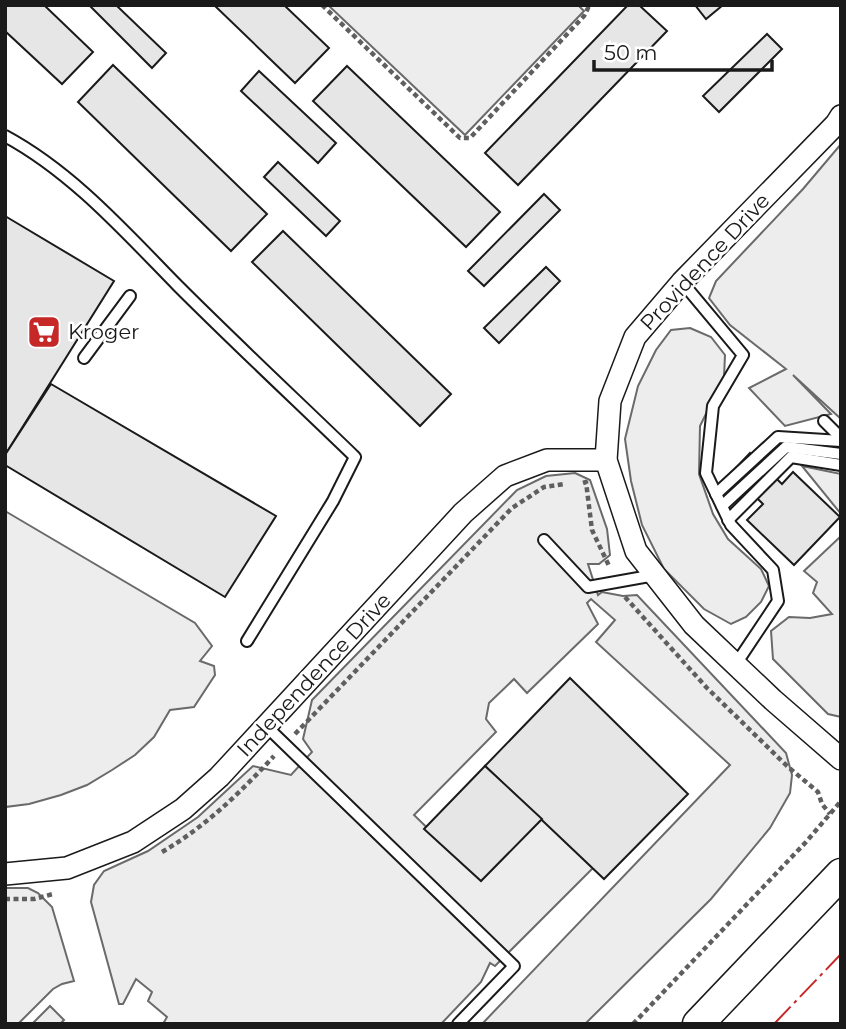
<svg xmlns="http://www.w3.org/2000/svg" width="846" height="1029" viewBox="0 0 846 1029" font-family="Montserrat,sans-serif">
<rect width="100%" height="100%" fill="#fff"/>
<g fill="#ededed" stroke="#6a6a6a" stroke-width="2">
<polygon points="328,5 578,5 584,11 465,135"/>
<polygon points="841,144 841,419 793,375 831,414 785,426 749,388 786,369 730,325 709,298 716,281 803,189"/>
<polygon points="690,328 711,337 725,355 724,377 700,426 699,474 713,514 728,539 761,569 769,586 761,602 746,617 731,624 704,609 664,569 642,525 631,481 625,439 638,386 656,350 671,330"/>
<polygon points="802,466 841,474 841,514"/>
<polygon points="575,473 590,480 607,529 610,555 599,564 588,564 598,595 602,592 623,596 637,595 786,753 792,775 790,793 770,828 711,899 585,1024 482,1024 730,765 596,642 615,620 591,599 587,603 598,624 527,693 514,679 489,703 486,719 496,732 414,815 481,880 542,819 593,868 495,966 490,963 481,982 441,1024 163,1024 167,1017 148,1001 152,992 136,979 123,1004 119,1004 91,902 94,885 104,871 148,851 198,817 253,766 291,775 312,752 303,739 312,700 517,490 546,476"/>
<polygon points="5,511 195,623 212,646 200,661 214,666 215,675 194,707 170,710 154,737 135,755 112,770 87,785 61,795 29,804 5,807"/>
<polygon points="841,536 841,717 828,714 773,659 771,631 789,617 810,618 832,614 813,593 817,582 804,571"/>
<polygon points="5,888 28,888 38,893 52,907 74,981 62,984 53,989 18,1024 5,1024"/>
<polygon points="50,1006 64,1020 60,1024 32,1024"/>
</g>
<g fill="#e6e6e6" stroke="#1a1a1a" stroke-width="2">
<polygon points="5,5 44,5 93,52 62,84 5,31"/>
<polygon points="89,5 116,5 166,53 152,68"/>
<polygon points="214,5 284,5 329,48 295,83"/>
<polygon points="628,5 639,5 667,31 518,185 485,153"/>
<polygon points="695,5 723,5 706,19"/>
<polygon points="767,34 782,49 719,112 703,96"/>
<polygon points="113,65 267,214 231,251 78,102"/>
<polygon points="347,66 500,212 466,247 313,101"/>
<polygon points="259,71 336,143 318,163 241,91"/>
<polygon points="278,162 340,221 326,236 264,177"/>
<polygon points="544,194 560,210 484,286 468,271"/>
<polygon points="5,216 114,281 5,455"/>
<polygon points="283,231 451,394 420,426 252,262"/>
<polygon points="546,267 560,281 499,343 484,328"/>
<polygon points="51,384 276,516 225,597 5,465 5,455"/>
<polygon points="750,453 782,484 793,472 840,517 794,565 747,520 763,504 731,473"/>
<polygon points="570,678 688,794 604,879 485,766"/>
<polygon points="485,766 542,819 481,881 424,829"/>
</g>
<g fill="none" stroke-linecap="round" stroke-linejoin="round">
<defs>
<g id="lane">
<path d="M5,136C72,172 125,232 178,286C236,344 296,400 355,457L333,501L247,641"/>
<polyline points="682,282 743,355 713,406 706,473 731,525 773,570 778,601 736,664"/>
<polyline points="84,358 130,296"/>
<polyline points="824,421 841,438"/>
<polyline points="716,494 778,437 841,441"/>
<polyline points="722,506 786,447 841,454"/>
<polyline points="728,520 791,457 841,465"/>
<polyline points="544,540 588,587 655,575"/>
<polyline points="266,726 514,966 458,1024"/>
</g>
<g id="street">
<polyline points="841,116 836,124 682,282 635,337 610,401 606,460 636,551 694,625 773,700 841,759"/>
<polyline points="5,874 67,868 133,842 183,809 219,777 463,513 505,476 547,460 606,460"/>
</g>
<polyline id="secondary" points="698,1024 841,874"/>
</defs>
<use href="#lane" stroke="#1a1a1a" stroke-width="14"/>
<use href="#street" stroke="#1a1a1a" stroke-width="24"/>
<use href="#secondary" stroke="#1a1a1a" stroke-width="33"/>
<g stroke="#5f5f5f" stroke-width="4.5" stroke-dasharray="5 3.5" stroke-linecap="butt">
<polyline points="322,5 460,138 470,138 584,16 588,8 586,5"/>
<polyline points="583,483 586,482 592,530 610,568"/>
<polyline points="625,597 707,688 787,766 818,792 822,804 830,814"/>
<polyline points="295,734 512,508 544,487 564,484"/>
<path d="M162,852C205,827 240,793 274,756"/>
<polyline points="5,899 34,899 53,894"/>
<polyline points="633,1024 806,842 841,801"/>
</g>
<use href="#lane" stroke="#fff" stroke-width="10"/>
<use href="#street" stroke="#fff" stroke-width="21"/>
<use href="#secondary" stroke="#fff" stroke-width="30"/>
<polyline stroke="#c62828" stroke-width="2" stroke-dasharray="24 5 3.5 5" stroke-linecap="butt" points="774,1024 841,954"/>
</g>
<defs>
<symbol id="supermarket-square" viewBox="-11 -11 22 22"><rect x="-9" y="-9" width="18" height="18" rx="4" fill="#c62828" stroke="#fff"/><path d="M-6-5.5h2.5l.6 2H6L4.5 2H-2.5L-4.4-4H-6ZM-1.5 3.2a1.3 1.3 0 1 0 .1 0ZM3 3.2a1.3 1.3 0 1 0 .1 0Z" fill="#fff"/></symbol>
</defs>
<g fill-rule="evenodd">
<use href="#supermarket-square" x="25" y="313" width="38" height="38"/>
</g>
<g text-anchor="middle" stroke-width="5" stroke-linejoin="round" paint-order="stroke">
<g font-size="21" fill="#1a1a1a" stroke="#fff">
<text transform="translate(705 262) rotate(-47)" y="7">Providence Drive</text>
<text transform="translate(314 675) rotate(-47)" y="7">Independence Drive</text>
</g>
<g font-size="21" fill="#1a1a1a" stroke="#fff" text-anchor="start">
<text x="68" y="339">Kroger</text>
</g>
</g>
<rect width="846" height="1029" fill="none" stroke="#1a1a1a" stroke-width="14"/>
<path d="M594 60v10h178v-10" fill="none" stroke="#1a1a1a" stroke-width="3.5"/>
<text x="604" y="60" font-size="21" fill="#1a1a1a" stroke="#ffffff" stroke-width="5" paint-order="stroke">50 m</text>
</svg>
